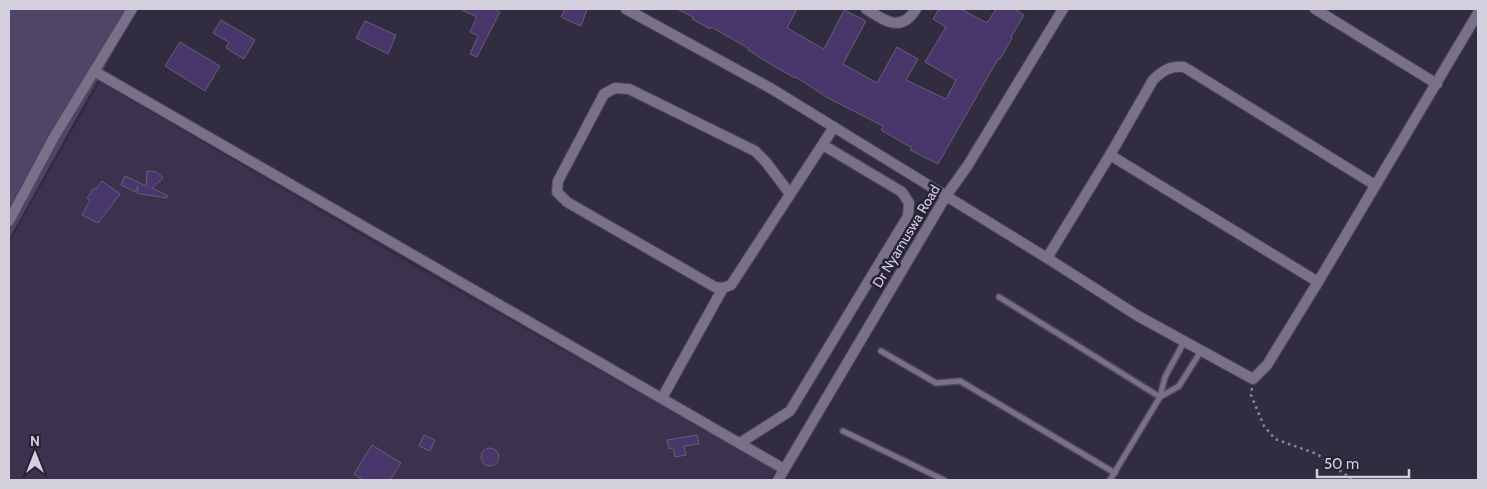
<svg xmlns="http://www.w3.org/2000/svg" width="1487" height="489" viewBox="0 0 1487 489" font-family="Cabin,sans-serif">
<rect width="100%" height="100%" fill="#322c41"/>
<polygon fill="#3b324e" points="100,82 433,277 776,470 769,480 9,480 9,243"/>
<polygon fill="#4f4566" points="9,9 137,9 9,239"/>
<g fill="#49376c" stroke="#655e76">
<polygon points="460,9 494,9 500,12 477,57 470,54 478,36 470,32 477,17"/>
<polygon points="565,9 587,9 581,26 561,17"/>
<polygon points="677,9 797,9 787,28 824,49 844,10 866,21 843,64 877,83 897,47 918,59 906,80 946,99 956,80 925,62 946,27 933,19 939,9 961,9 987,23 996,9 1014,9 1024,15 1011,37 1012,38 1000,59 998,59 938,164 910,150 912,148 881,130 883,126 828,98 796,77 795,78 772,65 748,50 748,48 711,27 710,29 692,19 693,17"/>
<polygon points="221,20 255,40 244,59 226,48 229,42 213,33"/>
<polygon points="365,21 396,35 388,54 356,38"/>
<polygon points="180,42 220,66 205,91 165,66"/>
<polygon points="147,171 157,172 163,178 152,188 167,195 167,198 141,194 137,193 138,186 135,192 121,185 125,176 146,186"/>
<polygon points="102,181 120,194 98,223 82,215 90,200 87,198 94,188 96,189"/>
<polygon points="424,435 435,440 430,451 419,446"/>
<polygon points="697,435 699,444 684,446 686,455 675,457 673,448 669,449 667,440"/>
<polygon points="372,445 401,463 390,480 363,480 354,474"/>
<circle cx="490" cy="457" r="9"/>
</g>
<g fill="none" stroke-linecap="round" stroke-linejoin="round">
<defs>
<g id="lane">
<polyline points="999,297 1160,397"/>
<polyline points="881,351 936,383 960,381 1115,473"/>
<polyline points="1160,397 1179,386 1201,351"/>
<polyline points="843,431 944,480"/>
<polyline points="1110,480 1160,397 1165,377 1184,342"/>
</g>
<g id="street">
<polyline points="626,9 772,89 1047,258 1138,316 1253,379 1267,365 1318,282 1478,13"/>
<path d="M866,9C885,21 901,33 916,9"/>
<polyline points="1315,9 1437,84"/>
<polyline points="94,71 784,469"/>
<polyline points="1110,155 1318,282"/>
<polyline points="790,194 766,162 755,151 629,89 615,88 604,94 558,181 557,192 567,202 715,287 723,288 731,285 834,127"/>
<polyline points="9,221 54,137 132,9"/>
<path d="M1047,258L1110,155L1153,80C1163,70 1170,66 1184,67L1375,185"/>
<polyline points="662,398 723,288"/>
<polyline points="740,443 790,411 908,216 909,203 902,192 823,145"/>
<polyline points="778,480 946,196 968,165 1063,9"/>
</g>
</defs>
<use href="#lane" stroke="#4e485a" stroke-width="8"/>
<use href="#street" stroke="#4e485a" stroke-width="12"/>
<polyline stroke="#8a8697" stroke-width="2.5" stroke-dasharray="2.5 4" stroke-linecap="butt" points="1252,388 1251,395 1264,426 1275,439 1317,454 1353,480"/>
<use href="#lane" stroke="#787189" stroke-width="5"/>
<use href="#street" stroke="#787189" stroke-width="10"/>
</g>
<g text-anchor="middle" stroke-width="5" stroke-linejoin="round" paint-order="stroke">
<g font-size="14" fill="#d3cfdd" stroke="#282237">
<text transform="translate(906 236) rotate(-59)" y="5">Dr Nyamuswa Road</text>
</g>
</g>
<rect width="1487" height="489" fill="none" stroke="#d3cfdd" stroke-width="20"/>
<g transform="translate(35 454)" stroke="#282237" stroke-width="4" paint-order="stroke">
<path d="M0-4L9 19L0 12L-9 19Z" fill="#d3cfdd"/>
<text y="-8" font-size="14" font-weight="bold" text-anchor="middle" fill="#d3cfdd">N</text>
</g>
<path d="M1317 469v8h92v-8" fill="none" stroke="#d3cfdd" stroke-width="2.5"/>
<text x="1324" y="469" font-size="15" fill="#d3cfdd" stroke="#282237" stroke-width="4" paint-order="stroke">50 m</text>
</svg>
